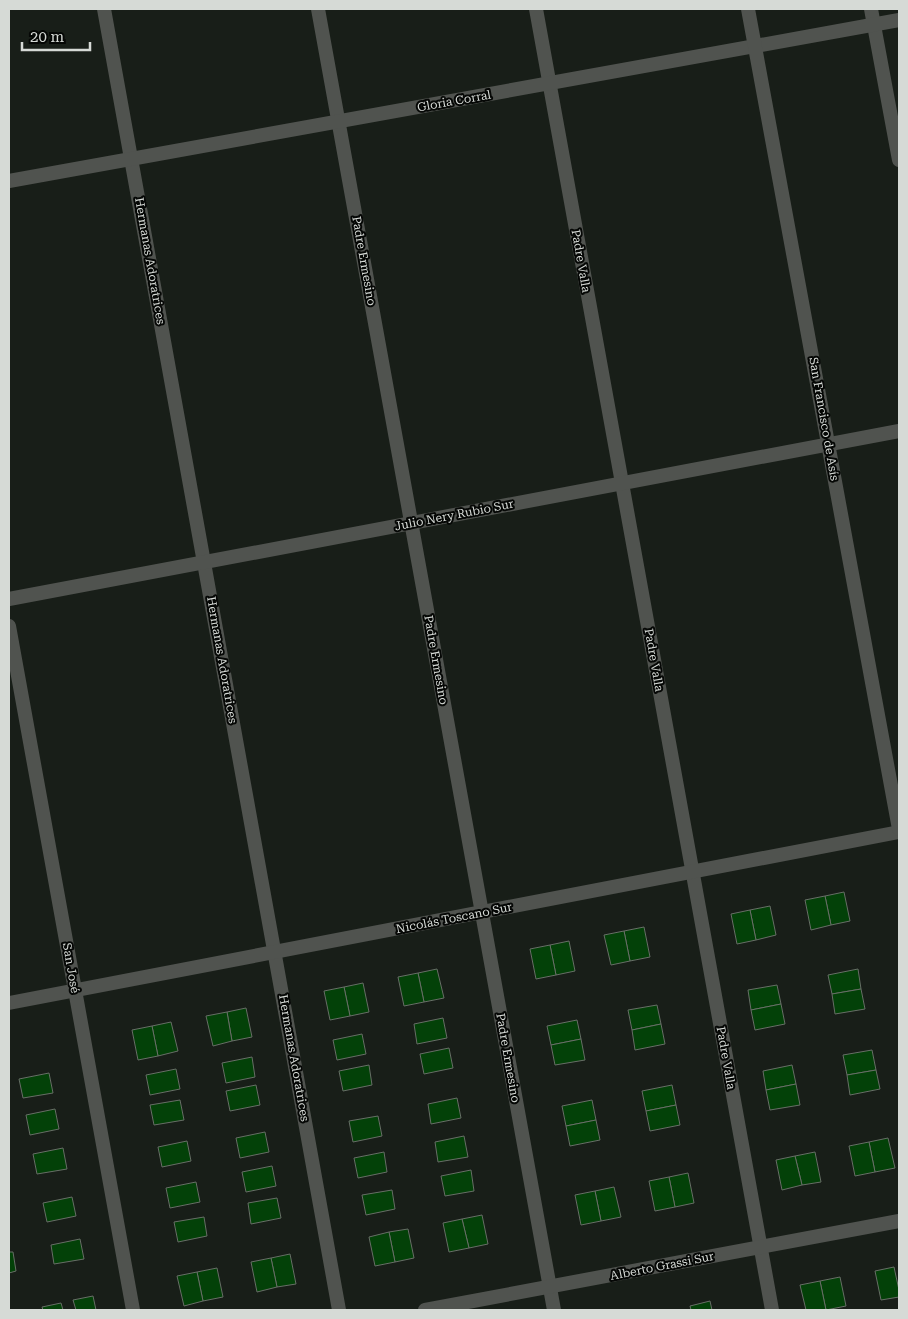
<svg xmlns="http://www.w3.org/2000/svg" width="908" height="1319" viewBox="0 0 908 1319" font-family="'Roboto Serif',serif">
<rect width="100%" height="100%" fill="#181e18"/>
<g fill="#034108" stroke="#676e66">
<polygon points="844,892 850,921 831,925 825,896"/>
<polygon points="825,896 831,925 811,930 805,900"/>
<polygon points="770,906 776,935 756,940 750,910"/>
<polygon points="750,910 756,940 737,944 731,914"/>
<polygon points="644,927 650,957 630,961 624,931"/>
<polygon points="624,931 630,961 611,965 604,935"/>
<polygon points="569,941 575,971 556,975 550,945"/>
<polygon points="550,945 556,975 536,979 530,949"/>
<polygon points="437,969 444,998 424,1002 418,973"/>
<polygon points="858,969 861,989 832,994 828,975"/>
<polygon points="418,973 424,1002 404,1006 398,977"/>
<polygon points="363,983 369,1012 350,1016 344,987"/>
<polygon points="777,985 781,1004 751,1010 748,990"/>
<polygon points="344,987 350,1016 330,1020 324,991"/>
<polygon points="861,989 865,1009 835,1014 832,994"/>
<polygon points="781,1004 785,1024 755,1030 751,1010"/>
<polygon points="657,1005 661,1024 632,1030 628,1010"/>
<polygon points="246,1008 252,1037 232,1041 227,1012"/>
<polygon points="227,1012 232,1041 213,1046 206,1016"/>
<polygon points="443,1018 447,1038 417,1044 414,1024"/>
<polygon points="577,1020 581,1039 551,1045 547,1026"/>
<polygon points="171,1022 178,1051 158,1056 152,1026"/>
<polygon points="661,1024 665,1044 635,1050 632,1030"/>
<polygon points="152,1026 158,1056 138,1060 132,1030"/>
<polygon points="362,1034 366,1054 337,1060 333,1040"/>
<polygon points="581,1039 585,1060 555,1065 551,1045"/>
<polygon points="449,1048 453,1068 424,1074 420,1054"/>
<polygon points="872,1050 876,1070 847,1075 843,1055"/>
<polygon points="252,1057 255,1077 226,1083 222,1063"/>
<polygon points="369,1065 372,1085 343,1091 339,1071"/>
<polygon points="792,1065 796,1084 766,1090 763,1071"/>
<polygon points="176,1069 180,1089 150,1095 146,1075"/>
<polygon points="876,1070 880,1089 850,1095 847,1075"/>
<polygon points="49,1073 53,1093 23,1098 19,1079"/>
<polygon points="796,1084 800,1105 770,1110 766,1090"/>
<polygon points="256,1085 260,1105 230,1111 226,1091"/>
<polygon points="672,1085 676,1105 646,1111 642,1091"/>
<polygon points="457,1098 461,1118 431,1124 428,1104"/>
<polygon points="180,1100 184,1120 154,1125 150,1105"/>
<polygon points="592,1100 596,1120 566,1126 562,1106"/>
<polygon points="676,1105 680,1125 650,1131 646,1111"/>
<polygon points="55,1109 59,1129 30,1135 26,1115"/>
<polygon points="378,1116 382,1136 353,1142 349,1121"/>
<polygon points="596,1120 600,1140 570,1146 566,1126"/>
<polygon points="265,1132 269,1152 240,1158 236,1138"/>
<polygon points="464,1136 468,1157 438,1162 435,1142"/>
<polygon points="888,1138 895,1168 875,1172 869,1142"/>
<polygon points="187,1141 191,1161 162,1167 158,1147"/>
<polygon points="869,1142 875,1172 855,1176 849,1146"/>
<polygon points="63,1148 67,1169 37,1174 33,1154"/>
<polygon points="384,1152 387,1172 358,1178 354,1158"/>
<polygon points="815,1152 821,1182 802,1185 795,1156"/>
<polygon points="795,1156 802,1185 782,1190 776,1160"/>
<polygon points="272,1166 276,1186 246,1192 242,1172"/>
<polygon points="471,1170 474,1191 445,1196 441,1176"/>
<polygon points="688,1173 694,1203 675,1207 669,1177"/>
<polygon points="669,1177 675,1207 655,1211 649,1181"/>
<polygon points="196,1182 200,1202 170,1208 166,1188"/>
<polygon points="614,1187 621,1217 601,1221 595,1191"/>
<polygon points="392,1190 395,1209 366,1215 362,1195"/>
<polygon points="595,1191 601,1221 581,1225 575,1195"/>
<polygon points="72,1197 76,1216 47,1222 43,1203"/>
<polygon points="277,1198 281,1218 251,1224 248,1203"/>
<polygon points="482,1215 488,1244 469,1248 462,1219"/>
<polygon points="204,1217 207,1236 178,1242 174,1222"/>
<polygon points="462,1219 469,1248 449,1252 443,1223"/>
<polygon points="408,1229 414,1258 395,1262 389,1232"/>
<polygon points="389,1232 395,1262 375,1266 369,1237"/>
<polygon points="80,1239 84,1259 54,1264 51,1245"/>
<polygon points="9,1252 13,1252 16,1271 9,1273"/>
<polygon points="290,1254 296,1284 277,1287 271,1258"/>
<polygon points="271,1258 277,1287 257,1292 251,1262"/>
<polygon points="894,1267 899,1290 899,1297 881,1300 875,1271"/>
<polygon points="217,1268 223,1297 203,1301 197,1272"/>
<polygon points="197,1272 203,1301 184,1306 177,1276"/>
<polygon points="840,1277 846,1306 826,1310 820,1281"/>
<polygon points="820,1281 826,1310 806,1310 800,1285"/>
<polygon points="93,1296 96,1310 76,1310 73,1300"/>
<polygon points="710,1301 712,1310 691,1310 690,1306"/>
<polygon points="61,1303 63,1310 43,1310 42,1307"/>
</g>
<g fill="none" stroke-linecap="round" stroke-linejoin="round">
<g stroke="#50534f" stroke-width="14">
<polyline points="104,9 339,1310"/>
<polyline points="318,9 554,1310"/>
<polyline points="536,9 772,1310"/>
<polyline points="871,9 899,160"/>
<polyline points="9,181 899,20"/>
<polyline points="9,599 899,431"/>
<polyline points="9,626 133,1310"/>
<polyline points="9,1003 899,832"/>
<polyline points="425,1310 899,1221"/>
</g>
<polyline stroke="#50534f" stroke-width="14" points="748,9 899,829"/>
</g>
<g text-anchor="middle" stroke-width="4" stroke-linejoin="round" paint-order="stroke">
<g font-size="12" fill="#d6dad6" stroke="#050705">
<text transform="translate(454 101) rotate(-10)" y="4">Gloria Corral</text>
<text transform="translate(150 261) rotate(80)" y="4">Hermanas Adoratrices</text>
<text transform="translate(364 261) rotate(80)" y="4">Padre Ermesino</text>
<text transform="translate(581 261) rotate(80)" y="4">Padre Valla</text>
<text transform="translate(824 419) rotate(80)" y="4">San Francisco de Asís</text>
<text transform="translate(454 515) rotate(-11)" y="4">Julio Nery Rubio Sur</text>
<text transform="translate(222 660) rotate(80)" y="4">Hermanas Adoratrices</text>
<text transform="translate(436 660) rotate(80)" y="4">Padre Ermesino</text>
<text transform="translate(654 660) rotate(80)" y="4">Padre Valla</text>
<text transform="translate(454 918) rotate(-11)" y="4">Nicolás Toscano Sur</text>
<text transform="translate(71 968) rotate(80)" y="4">San José</text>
<text transform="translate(294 1058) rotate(80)" y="4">Hermanas Adoratrices</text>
<text transform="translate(508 1058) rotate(80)" y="4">Padre Ermesino</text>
<text transform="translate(726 1058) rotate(80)" y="4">Padre Valla</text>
<text transform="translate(662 1266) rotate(-11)" y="4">Alberto Grassi Sur</text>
</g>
</g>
<rect width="908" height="1319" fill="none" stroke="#d6dad6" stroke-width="20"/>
<path d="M22 42v8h68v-8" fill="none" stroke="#d6dad6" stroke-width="2.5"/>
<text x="30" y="42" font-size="15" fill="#d6dad6" stroke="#050705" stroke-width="4" paint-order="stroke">20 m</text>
</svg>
